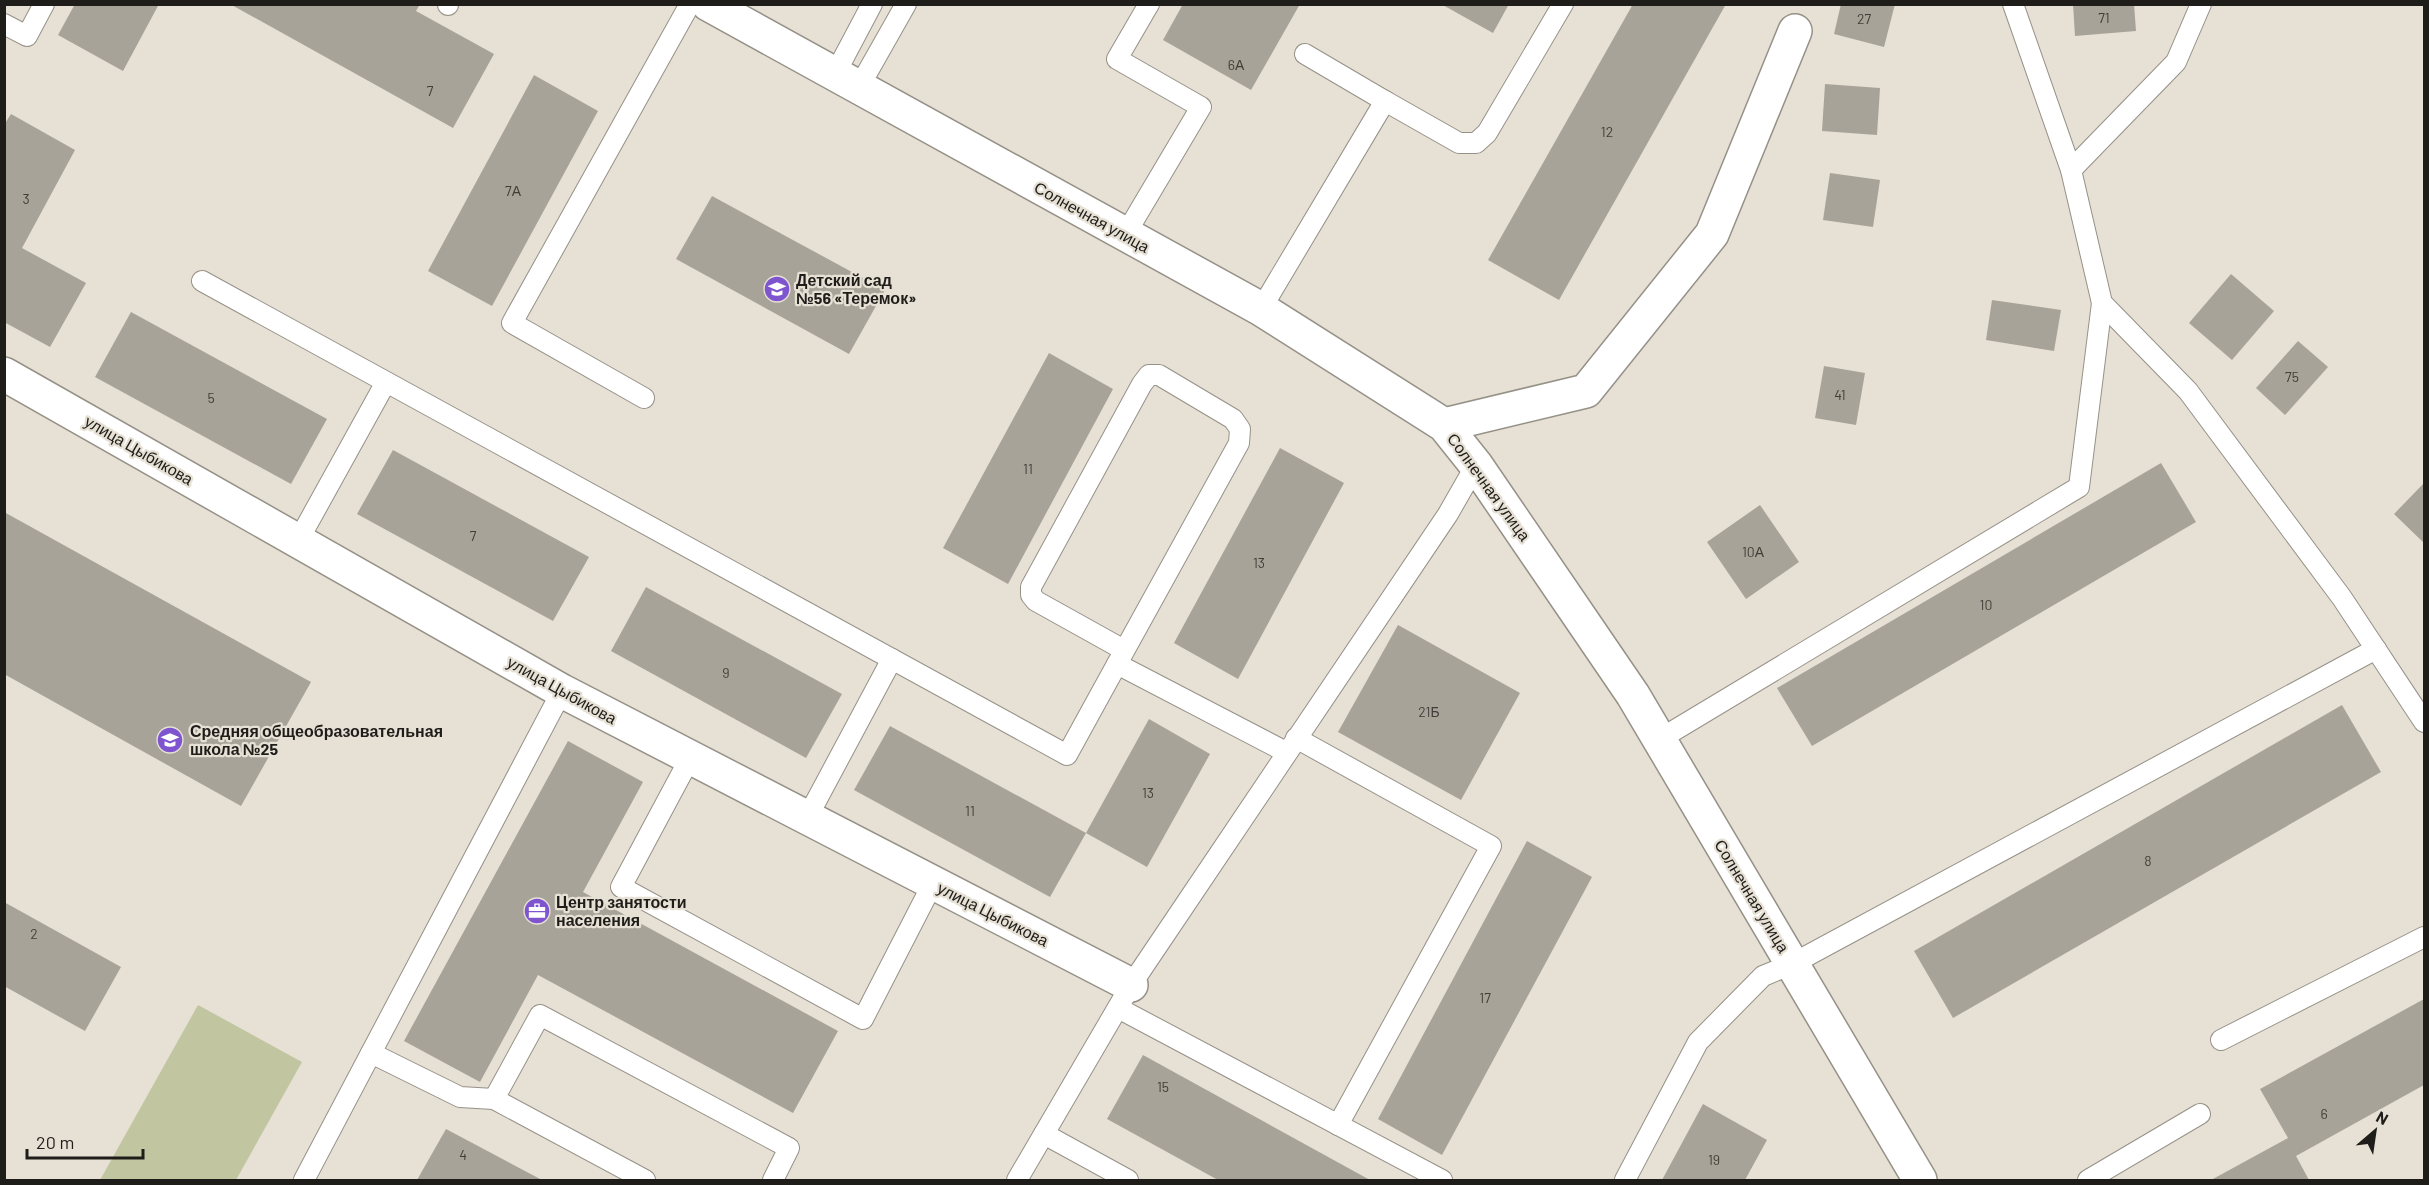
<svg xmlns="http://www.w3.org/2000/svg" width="2429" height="1185" viewBox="0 0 2429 1185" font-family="Barlow,sans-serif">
<rect width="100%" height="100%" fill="#e6e0d5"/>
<polygon fill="#c1c6a0" points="198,1005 302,1062 236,1180 100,1180"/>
<g fill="#a8a399">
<polygon points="75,4 159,4 123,71 58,35"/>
<polygon points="230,4 420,4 416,11 494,54 453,128"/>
<polygon points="1183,4 1300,4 1251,90 1163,40"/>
<polygon points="1441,4 1509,4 1493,33"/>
<polygon points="1633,4 1726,4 1559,300 1488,260"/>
<polygon points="1841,4 1895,4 1884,47 1834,34"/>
<polygon points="2073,4 2134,4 2136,31 2075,36"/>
<polygon points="534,75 598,111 492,306 428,271"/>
<polygon points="1825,84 1880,88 1877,135 1822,131"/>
<polygon points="11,114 75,150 22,248 86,283 50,347 4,322 4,125"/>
<polygon points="1830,173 1880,180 1873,227 1823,220"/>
<polygon points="712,196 885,290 849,354 676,259"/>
<polygon points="2231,274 2274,311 2232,360 2189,323"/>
<polygon points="1992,300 2061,310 2054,351 1986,340"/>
<polygon points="131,312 327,419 291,484 95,377"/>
<polygon points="2298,341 2328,367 2285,415 2256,388"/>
<polygon points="1049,353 1113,389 1008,584 943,548"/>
<polygon points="1824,366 1865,373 1856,425 1815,418"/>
<polygon points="1280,448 1344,483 1238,679 1174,643"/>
<polygon points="393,450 589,557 553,621 357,514"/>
<polygon points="2161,463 2196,522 1812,746 1777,688"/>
<polygon points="2424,483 2424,543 2394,514"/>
<polygon points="1760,505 1799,562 1746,599 1707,542"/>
<polygon points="4,512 311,682 241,806 4,674"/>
<polygon points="646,587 842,694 806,758 611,651"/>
<polygon points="1398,625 1520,693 1461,800 1338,732"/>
<polygon points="2342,705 2381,772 1953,1018 1914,951"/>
<polygon points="1149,719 1210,754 1147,867 1086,833"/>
<polygon points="890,726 1086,833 1050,897 854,790"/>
<polygon points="568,741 643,782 583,892 838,1031 793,1113 538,975 480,1082 404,1041"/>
<polygon points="1527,841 1592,877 1442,1155 1378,1119"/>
<polygon points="4,902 121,967 85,1031 4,986"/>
<polygon points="2424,999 2424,1085 2296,1156 2309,1180 2211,1180 2288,1138 2260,1089"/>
<polygon points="1143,1055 1370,1180 1218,1180 1107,1119"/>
<polygon points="1703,1104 1767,1140 1745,1180 1662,1180"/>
<polygon points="446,1129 542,1180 417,1180"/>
</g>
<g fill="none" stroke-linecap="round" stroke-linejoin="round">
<defs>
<g id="service">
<polyline points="2013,4 2071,170 2102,303 2188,391 2342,598 2424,722"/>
<polyline points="448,5 448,4"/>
<polyline points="4,24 27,36 44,4"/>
<polyline points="835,74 872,4"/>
<polyline points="859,87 906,4"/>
<polyline points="1385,101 1459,143 1476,143 1487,133 1563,4"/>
<polyline points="2071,170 2176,62 2201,4"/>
<polyline points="1125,235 1201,107 1117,59 1149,4"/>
<polyline points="202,281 1067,755 1117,664"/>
<polyline points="1261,309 1385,101 1305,54"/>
<polyline points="644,398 512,323 690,4"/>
<polyline points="298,541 386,382"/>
<polyline points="1124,650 1036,601 1031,595 1031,587 1142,384 1149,375 1159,375 1233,419 1240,429 1239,443 1117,664 1286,752"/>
<polyline points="1296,738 1491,846 1338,1125"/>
<polyline points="1660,739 2079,487 2102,303"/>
<polyline points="690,758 621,887 863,1019 933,883"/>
<polyline points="807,818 892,659"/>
<polyline points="1118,1008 1442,1180"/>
<polyline points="2221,1040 2424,937"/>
<polyline points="371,1053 460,1097 494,1099 645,1180"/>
<polyline points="494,1099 540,1015 789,1148 773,1180"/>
<polyline points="1044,1134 1128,1180"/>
<polyline points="304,1180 562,691"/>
<polyline points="1017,1180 1131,985 1448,514 1476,465"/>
<polyline points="1625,1180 1698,1042 1763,976 1792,964 2376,649"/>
<polyline points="2088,1180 2200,1114"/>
</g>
<g id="minor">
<polyline points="4,374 562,691 1131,985"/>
<polyline points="1444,425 1586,391 1712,234 1795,31"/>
</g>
<polyline id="tertiary" points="708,4 1261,309 1444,425 1476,465 1633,695 1920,1180"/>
</defs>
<use href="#service" stroke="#969187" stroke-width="22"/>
<use href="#minor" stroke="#969187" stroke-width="36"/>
<use href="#tertiary" stroke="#969187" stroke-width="36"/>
<use href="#service" stroke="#fff" stroke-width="20"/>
<use href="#minor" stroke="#fff" stroke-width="33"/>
<use href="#tertiary" stroke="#fff" stroke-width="33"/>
</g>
<defs>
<symbol id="school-disc" viewBox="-11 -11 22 22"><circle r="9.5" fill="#7e55cf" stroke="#e6e0d5"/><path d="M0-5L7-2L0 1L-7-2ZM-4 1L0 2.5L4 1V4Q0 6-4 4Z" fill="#fff"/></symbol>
<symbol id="office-disc" viewBox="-11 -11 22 22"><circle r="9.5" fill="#7e55cf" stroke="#e6e0d5"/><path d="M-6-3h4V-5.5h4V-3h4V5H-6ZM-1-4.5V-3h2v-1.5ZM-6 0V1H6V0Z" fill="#fff"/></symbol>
</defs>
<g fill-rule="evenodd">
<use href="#school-disc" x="762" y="274" width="30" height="30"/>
<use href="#school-disc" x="155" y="725" width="30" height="30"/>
<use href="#office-disc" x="522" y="896" width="30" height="30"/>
</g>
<g text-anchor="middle" stroke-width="4.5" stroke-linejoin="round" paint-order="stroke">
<g font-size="14" fill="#413e39">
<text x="2104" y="23">71</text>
<text x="1864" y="24">27</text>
<text x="1236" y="70">6А</text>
<text x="430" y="96">7</text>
<text x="1607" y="137">12</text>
<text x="513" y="196">7А</text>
<text x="26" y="204">3</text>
<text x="2292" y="382">75</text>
<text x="1840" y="400">41</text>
<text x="211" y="403">5</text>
<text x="1028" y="474">11</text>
<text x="473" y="541">7</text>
<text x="1753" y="557">10А</text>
<text x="1259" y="568">13</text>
<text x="1986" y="610">10</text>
<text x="726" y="678">9</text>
<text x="1429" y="717">21Б</text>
<text x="1148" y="798">13</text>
<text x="970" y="816">11</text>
<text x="2148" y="866">8</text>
<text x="34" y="939">2</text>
<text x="1485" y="1003">17</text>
<text x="1163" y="1092">15</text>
<text x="2324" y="1119">6</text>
<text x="463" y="1160">4</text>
<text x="1714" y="1165">19</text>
</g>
<g font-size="16" fill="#1f1d19" stroke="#e6e0d5">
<text transform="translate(1092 217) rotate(29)" y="6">Солнечная улица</text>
<text transform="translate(139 450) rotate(30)" y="6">улица Цыбикова</text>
<text transform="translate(1489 487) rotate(54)" y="6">Солнечная улица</text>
<text transform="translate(562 690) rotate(29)" y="6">улица Цыбикова</text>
<text transform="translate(1752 896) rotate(59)" y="6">Солнечная улица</text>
<text transform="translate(993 914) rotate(27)" y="6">улица Цыбикова</text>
</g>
<g font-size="16" font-weight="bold" fill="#1f1d19" stroke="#e6e0d5" text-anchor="start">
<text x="796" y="286">Детский сад<tspan x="796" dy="18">№56 «Теремок»</tspan></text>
<text x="190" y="737">Средняя общеобразовательная<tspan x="190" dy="18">школа №25</tspan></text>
<text x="556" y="908">Центр занятости<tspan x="556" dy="18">населения</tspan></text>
</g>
</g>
<rect width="2429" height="1185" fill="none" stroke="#1f1d19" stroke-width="12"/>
<g transform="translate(2375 1131) rotate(29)" stroke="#e6e0d5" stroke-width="4.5" paint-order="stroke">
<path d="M0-4.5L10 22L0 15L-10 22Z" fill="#1f1d19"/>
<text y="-9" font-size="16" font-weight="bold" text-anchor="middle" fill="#1f1d19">N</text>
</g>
<path d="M27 1149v9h116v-9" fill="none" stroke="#1f1d19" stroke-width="3"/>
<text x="36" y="1149" font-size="18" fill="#1f1d19" stroke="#e6e0d5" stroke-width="4.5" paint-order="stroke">20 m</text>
</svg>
